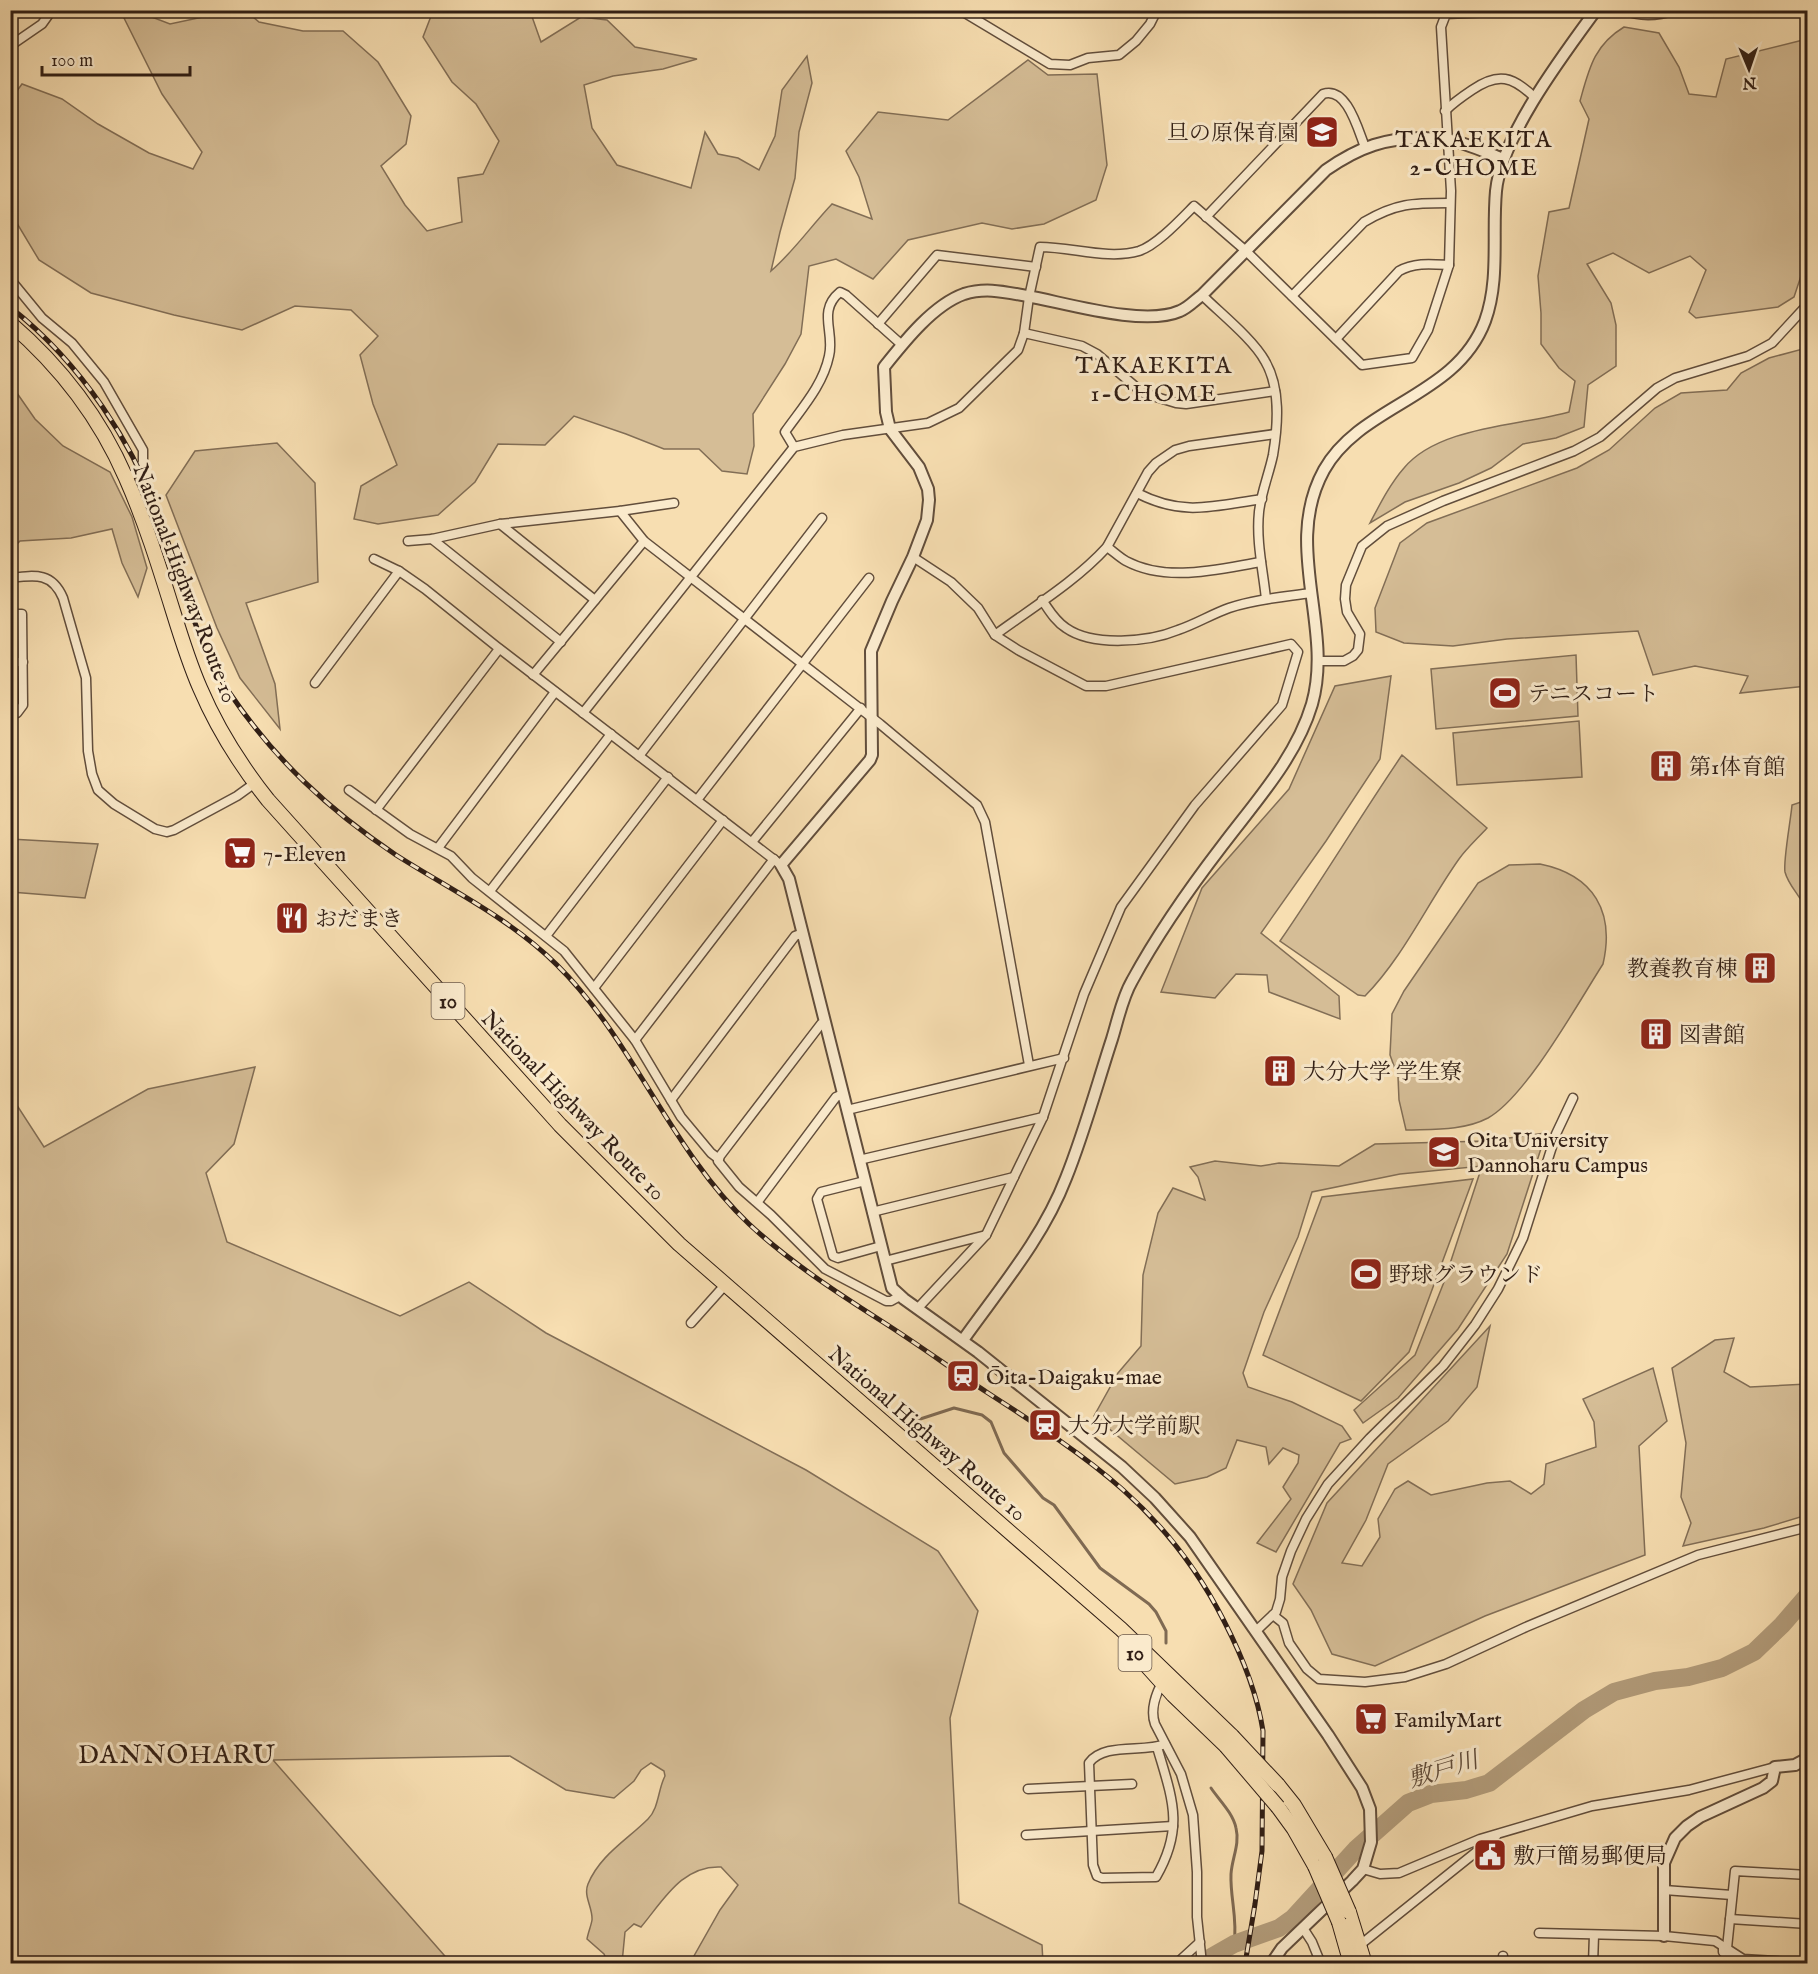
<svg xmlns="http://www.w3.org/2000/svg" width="1818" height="1974" viewBox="0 0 1818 1974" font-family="'IM FELL English','Noto Serif JP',serif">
<rect width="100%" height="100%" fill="#f7deb1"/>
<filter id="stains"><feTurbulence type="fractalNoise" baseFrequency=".00333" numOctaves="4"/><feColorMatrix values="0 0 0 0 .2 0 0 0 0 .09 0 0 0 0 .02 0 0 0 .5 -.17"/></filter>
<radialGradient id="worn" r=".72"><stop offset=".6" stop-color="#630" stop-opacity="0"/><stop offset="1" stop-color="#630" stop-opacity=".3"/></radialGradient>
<g fill="#d5bd96" stroke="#826e56" stroke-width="1.5">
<path d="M136,11L170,24L231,11H246L259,22L303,31H343L378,62L411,116L406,144L381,166L405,205L427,231L462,222L458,178L483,174L499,141L476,104L452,82L423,37L433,11H530L541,42L581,17L607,20L635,47L697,59L663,69L613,76L584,85L592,128L617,165L691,188L705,132L718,154L738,158L759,170L775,136L782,90L807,56L812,83L799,132L795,178L780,232L771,271C794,251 811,226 832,204L872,219L859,177L846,151L878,112L948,120L1028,60L1048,75L1097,74L1107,165L1096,200L1044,224L1012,229L982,223L908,240L873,279L836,259L809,266L801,334L785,364L753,414L754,446L747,474L722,471L699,449H664L626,434L574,416L545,445L498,444L475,482L438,515L378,524L354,519L361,486L397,465L373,404L360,355L378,336L351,310L295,306L242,330L174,315L91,293L39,260L12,215L11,99L22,84L62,99L98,124L149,153L193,169L202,152L162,94L124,18Z"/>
<path d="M1624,27L1659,33L1679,67L1689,94L1716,97L1726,59L1807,39V258L1794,297L1778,307L1696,318L1689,312L1706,270L1690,256L1649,273L1613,253L1587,264L1611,303L1616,325V366L1588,385L1584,427L1556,438L1523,444L1491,468L1459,483L1405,502L1370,523C1380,504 1390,484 1404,468C1439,426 1520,426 1569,412L1575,381L1559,368L1541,344V313L1538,276L1549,212L1569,208L1589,119L1580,101C1589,69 1594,45 1624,27Z"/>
<polygon points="1807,338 1807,686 1740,693 1748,676 1695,666 1653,675 1638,631 1507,639 1453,646 1404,643 1376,632 1375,608 1400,543 1427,523 1577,468 1609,450 1655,408 1681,393 1727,390 1741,373 1769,358 1803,349"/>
<polygon points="10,383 35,419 63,446 110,472 132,517 147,568 138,597 122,563 112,529 71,538 20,541 11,550"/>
<polygon points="277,443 315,483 318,582 246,603 275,684 280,729 240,678 217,628 166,495 195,451"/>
<polygon points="1576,655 1578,716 1436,729 1431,669"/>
<polygon points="1391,676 1380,759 1326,841 1261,933 1339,996 1340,1019 1269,992 1267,975 1236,974 1215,998 1161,992 1202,888 1289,789 1335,686"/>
<polygon points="1579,721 1582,777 1457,785 1453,733"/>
<path d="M1402,755L1487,828C1478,838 1467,848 1459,859C1427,904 1404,956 1365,996L1358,995L1280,941C1322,880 1360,817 1402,755Z"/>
<path d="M1807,800H1808L1807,914C1804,898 1789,888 1785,872C1783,861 1791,818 1792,805Z"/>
<polygon points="10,839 98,844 85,898 11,892"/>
<path d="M1540,864C1594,875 1615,912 1603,964C1578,1003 1526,1097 1488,1118C1463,1131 1433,1129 1406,1130L1399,1100L1398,1077L1390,1055L1392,1014L1404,991L1478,883L1509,865Z"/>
<path d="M255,1067L234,1144L206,1173L227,1242L400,1316L469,1282L546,1333L806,1470L938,1551L978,1611L950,1718L959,1903L1042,1945L1043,1963H690L720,1910L738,1885L721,1867C682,1865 663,1901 641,1927L634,1924L625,1932L622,1963H608L604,1954L587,1939C588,1933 591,1926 592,1920C593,1908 583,1896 588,1884C600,1855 627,1840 648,1819C659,1808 658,1789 665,1776L664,1771L651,1763L641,1770L634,1781L614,1798L566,1790L510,1756L273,1760L451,1963H11V1096L44,1147L148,1089Z"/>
<polygon points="1546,1133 1507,1254 1458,1329 1398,1398 1363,1423 1354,1410 1415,1355 1444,1282 1482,1166 1400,1174 1312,1192 1298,1237 1264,1312 1243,1373 1248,1387 1292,1402 1342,1426 1351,1439 1340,1443 1276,1552 1257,1543 1291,1499 1283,1487 1298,1463 1299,1455 1283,1448 1269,1464 1266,1447 1237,1440 1226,1468 1207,1477 1175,1484 1094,1416 1118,1373 1141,1346 1143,1275 1158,1213 1173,1188 1205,1200 1198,1177 1190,1167 1215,1161 1261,1166 1279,1163 1339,1166 1375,1144 1486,1141"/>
<polygon points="1473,1179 1409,1352 1361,1401 1263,1355 1322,1197"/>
<polygon points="1490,1326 1477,1387 1448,1421 1388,1464 1366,1520 1342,1563 1362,1566 1380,1537 1378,1519 1395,1489 1408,1481 1431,1495 1487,1483 1510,1481 1531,1494 1544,1484 1546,1464 1596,1447 1594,1422 1583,1399 1653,1368 1667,1421 1639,1446 1645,1555 1485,1616 1375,1666 1332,1654 1311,1610 1293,1584 1327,1503"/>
<polygon points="1734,1338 1724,1372 1750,1387 1807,1384 1807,1515 1764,1528 1683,1546 1691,1523 1681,1497 1686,1443 1672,1368 1715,1340"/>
</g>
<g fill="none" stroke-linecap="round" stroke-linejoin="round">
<g stroke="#7f6a53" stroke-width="3">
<polyline points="908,1423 954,1408 982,1415 991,1422 1004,1453 1043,1498 1054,1505 1100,1568 1149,1604 1156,1612 1166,1631 1166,1643"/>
<path d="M1211,1788C1219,1800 1233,1813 1236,1828C1240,1844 1232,1858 1231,1874C1230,1898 1238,1920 1234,1944"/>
</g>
<polyline stroke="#b39d7c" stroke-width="18" points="1199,1964 1234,1944 1279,1928 1293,1918 1356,1849 1408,1803 1431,1794 1466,1790 1489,1783 1584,1710 1614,1692 1655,1681 1688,1677 1722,1668 1754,1652 1782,1625 1808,1595"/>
<defs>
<g id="minor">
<polyline points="960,10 1050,64 1070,65 1088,58 1119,55 1136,41 1150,24 1157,10"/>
<path d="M1623,10C1640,17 1658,16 1675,10"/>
<polyline points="10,46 42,24 52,10"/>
<path d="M1445,111C1453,103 1463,96 1472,90C1498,72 1513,76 1535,98"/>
<path d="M1206,217L1323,94C1347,86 1358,130 1365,147"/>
<polyline points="10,279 42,318 72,343 104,382 143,450 143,462 139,471 126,478"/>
<path d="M1202,295C1220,313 1253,339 1265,361C1281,388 1278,425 1273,455C1269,474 1261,493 1259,512C1256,541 1263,570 1266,599"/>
<path d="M1292,296L1364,222C1396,203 1413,203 1449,203"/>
<polyline points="878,324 937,255 1036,267"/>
<polyline points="1024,333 1082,346 1097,354 1143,393 1176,403 1186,404 1275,391"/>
<path d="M1336,339L1399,271C1414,262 1432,264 1449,265"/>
<path d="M794,447L785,432C802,408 823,385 829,356C835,332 817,311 840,292L846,295L902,345"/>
<path d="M1137,493C1184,517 1213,506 1262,499"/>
<polyline points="620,511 644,541 880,724 977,805 985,822 1029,1065"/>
<polyline points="500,524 595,600"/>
<polyline points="432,539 561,642"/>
<polyline points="408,541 432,539 500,524 620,511 674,503"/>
<path d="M1107,547C1113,551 1119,557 1126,561C1167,583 1218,569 1261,562"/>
<polyline points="913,557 951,582 978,608 995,635 1001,639 1018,650 1086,686 1106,686 1291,644 1298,652 1282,705 1195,805 1121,907 1084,994 1043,1117 986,1235 918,1308"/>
<polyline points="374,559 399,571 425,589 496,646 781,865"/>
<path d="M10,578C35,575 52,572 63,598L86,678L88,751L92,774L98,790L114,804L155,829L167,832L174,830L237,796L255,783"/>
<path d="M1042,600C1049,610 1055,621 1066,628C1093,647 1149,642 1178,630C1196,624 1212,614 1229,608C1256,599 1284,597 1311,593"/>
<polyline points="10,614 22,614 23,705 17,713 10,714"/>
<path d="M995,635C1033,607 1075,582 1107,547L1148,472L1156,463L1175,450L1189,446L1275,434"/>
<polyline points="1317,661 1344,661 1353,656 1358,650 1360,634 1347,612 1345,599 1346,585 1362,546 1387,526 1443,501 1574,451 1600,437 1657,388 1675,378 1748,356 1772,343 1808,304"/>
<polyline points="10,662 23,662"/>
<polyline points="533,675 644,541"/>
<polyline points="315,683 399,571"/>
<path d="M583,713L794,447L843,435L928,423L959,408L1018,350L1024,333L1029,297L1040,247C1072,247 1108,260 1139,251C1157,245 1181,219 1194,206L1246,251L1362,365L1412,358L1428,330L1449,265L1451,191L1441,27L1446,14L1535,10"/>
<polyline points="639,756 822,518"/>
<polyline points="349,790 410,834 451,856 472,878 564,951 635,1040 681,1117 711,1153 719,1159"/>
<polyline points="697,800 869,578"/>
<polyline points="376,810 499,649"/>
<polyline points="752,842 861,708"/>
<polyline points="438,848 555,692"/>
<polyline points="490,891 611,734"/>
<polyline points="546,936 668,777"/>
<polyline points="594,988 723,820"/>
<polyline points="825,1023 821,1024 720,1156 718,1161 739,1187 771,1215 825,1269 886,1301 891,1301 900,1296"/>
<polyline points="635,1040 774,859"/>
<polyline points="671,1100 795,936 803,933"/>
<polyline points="847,1110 1064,1058"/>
<polyline points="859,1160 1043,1117"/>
<polyline points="865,1181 821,1192 817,1199 833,1256 838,1258 881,1246"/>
<polyline points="759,1200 836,1097 843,1094"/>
<polyline points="872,1212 1014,1177"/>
<polyline points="885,1261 986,1235"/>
<polyline points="691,1323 725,1285"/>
<polyline points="1273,1615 1283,1623 1289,1643 1307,1669 1319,1679 1365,1682 1405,1677 1446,1664 1526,1627 1698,1555 1808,1527"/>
<polyline points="1256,1631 1276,1612 1280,1599 1282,1577 1291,1551 1306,1519 1328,1484 1370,1438 1443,1366 1475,1325 1498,1289 1523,1238 1556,1134 1573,1098"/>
<path d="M1163,1681C1156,1693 1150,1710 1155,1724L1181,1774L1193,1815L1197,1872V1917L1202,1964"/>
<path d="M1157,1747C1172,1798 1185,1827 1156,1877L1102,1878L1097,1876L1093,1865L1089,1763C1104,1742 1144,1753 1165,1744"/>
<polyline points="1028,1789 1132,1784"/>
<polyline points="1026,1835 1173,1826"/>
<polyline points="1363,1869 1380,1874 1399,1873 1480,1839 1592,1806 1689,1790 1775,1767"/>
<polyline points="1664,1890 1732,1895"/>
<polyline points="1730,1919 1808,1924"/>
<polyline points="1303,1928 1312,1942 1321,1964"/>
<polyline points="1539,1933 1664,1936 1715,1941 1743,1959 1808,1963"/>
<polyline points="1360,1945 1496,1836"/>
<polyline points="1723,1947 1723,1952 1732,1959 1731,1964"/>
<polyline points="1727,1948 1735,1871 1808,1875"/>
<polyline points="1503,1956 1503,1964"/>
<polyline points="1176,1964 1200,1942"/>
<polyline points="1593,1964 1594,1935"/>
</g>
<g id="tertiary">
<path d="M963,1340C1000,1288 1043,1238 1066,1178C1084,1133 1097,1085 1112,1039C1118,1020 1122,998 1132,981C1158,933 1189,889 1222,846C1255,802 1296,758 1312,704C1334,627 1282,546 1324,470C1361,404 1456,398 1485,321C1500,280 1492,234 1496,191C1501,137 1563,55 1596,10"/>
<polyline points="1664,1936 1664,1863 1675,1838 1687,1826 1700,1817 1763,1788 1772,1781 1775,1767 1795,1765 1808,1758"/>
<path d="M1271,1964L1282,1948L1352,1881L1363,1869L1371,1842L1370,1809L1362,1788L1328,1735L1190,1537L1155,1498L1122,1467L978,1352L904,1299L892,1288L789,879L781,865L870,760L872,755L871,651L892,601L913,557L927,520L929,500L928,489L919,467L890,429L886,412L884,367C904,342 933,305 964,294C986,287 1005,292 1027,296C1066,303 1144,327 1180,311C1188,308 1195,300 1202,295L1326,170C1359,147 1387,137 1427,138C1434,138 1442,138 1450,140C1468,144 1486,152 1503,159"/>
</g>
<g id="trunk">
<path d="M10,323C60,366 100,418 126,478C145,521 159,566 173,611C181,637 189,663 200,688C217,728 241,766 268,800L560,1125L679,1244L1121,1629L1232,1736"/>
<polyline points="1136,1654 1173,1695 1226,1746"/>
<polyline points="1278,1785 1294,1805 1325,1857"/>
<polyline points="1278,1807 1294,1829 1315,1866"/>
<polyline points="1349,1912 1365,1964"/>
<polyline points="1339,1922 1351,1964"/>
</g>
</defs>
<use href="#minor" stroke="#624e3c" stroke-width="11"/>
<use href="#tertiary" stroke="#624e3c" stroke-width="14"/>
<use href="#trunk" stroke="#301e15" stroke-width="16"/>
<use href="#minor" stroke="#faeacc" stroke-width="8"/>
<use href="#tertiary" stroke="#faeacc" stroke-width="10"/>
<use href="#trunk" stroke="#f7deb1" stroke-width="14"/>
<defs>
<path id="rail" d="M10,307C81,363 135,444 164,530C181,580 199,649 229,692C275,760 329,810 396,855C451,890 511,919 557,965C634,1041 670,1149 749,1224C790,1262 836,1292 883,1322C919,1345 953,1370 988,1393C1090,1459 1167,1509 1224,1621C1242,1656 1257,1692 1263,1731L1262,1851L1255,1904L1245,1964"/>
</defs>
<use href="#rail" stroke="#301e15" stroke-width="5"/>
<use href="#rail" stroke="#faeacc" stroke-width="3" stroke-dasharray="9" stroke-linecap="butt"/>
<defs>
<g id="trunk-bridge">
<polyline points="1232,1736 1278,1785"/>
<polyline points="1226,1746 1278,1807"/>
<polyline points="1325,1857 1349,1912"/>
<polyline points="1315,1866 1339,1922"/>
</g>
</defs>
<use href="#trunk-bridge" stroke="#301e15" stroke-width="16" stroke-linecap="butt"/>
<use href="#trunk-bridge" stroke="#f7deb1" stroke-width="14"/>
</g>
<defs>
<symbol id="school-square" viewBox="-11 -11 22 22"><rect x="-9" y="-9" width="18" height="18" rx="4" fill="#8f2418" stroke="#faeacc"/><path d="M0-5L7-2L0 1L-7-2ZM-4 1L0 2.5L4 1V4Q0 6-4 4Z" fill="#fff"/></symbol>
<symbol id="stadium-square" viewBox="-11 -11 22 22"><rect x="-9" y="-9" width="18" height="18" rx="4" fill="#8f2418" stroke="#faeacc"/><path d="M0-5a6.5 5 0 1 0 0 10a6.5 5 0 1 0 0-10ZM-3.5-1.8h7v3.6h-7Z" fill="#fff"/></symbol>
<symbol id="building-square" viewBox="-11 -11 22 22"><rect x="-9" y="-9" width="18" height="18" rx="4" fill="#8f2418" stroke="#faeacc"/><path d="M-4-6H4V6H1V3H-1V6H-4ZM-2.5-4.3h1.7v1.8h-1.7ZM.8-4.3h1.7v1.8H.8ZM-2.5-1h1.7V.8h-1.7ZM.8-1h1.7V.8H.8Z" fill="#fff"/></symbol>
<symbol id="supermarket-square" viewBox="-11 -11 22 22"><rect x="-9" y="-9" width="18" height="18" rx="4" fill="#8f2418" stroke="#faeacc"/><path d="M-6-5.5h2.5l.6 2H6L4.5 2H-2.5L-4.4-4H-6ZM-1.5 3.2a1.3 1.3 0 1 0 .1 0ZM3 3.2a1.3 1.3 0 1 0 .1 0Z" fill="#fff"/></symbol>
<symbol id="restaurant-square" viewBox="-11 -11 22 22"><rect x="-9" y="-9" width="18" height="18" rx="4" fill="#8f2418" stroke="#faeacc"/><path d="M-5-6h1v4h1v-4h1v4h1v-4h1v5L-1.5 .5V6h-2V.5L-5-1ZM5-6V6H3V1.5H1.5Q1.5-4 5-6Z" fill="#fff"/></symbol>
<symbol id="university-square" viewBox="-11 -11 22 22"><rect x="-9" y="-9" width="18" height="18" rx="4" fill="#8f2418" stroke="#faeacc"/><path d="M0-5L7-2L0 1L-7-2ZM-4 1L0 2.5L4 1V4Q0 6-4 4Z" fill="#fff"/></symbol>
<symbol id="station-square" viewBox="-11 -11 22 22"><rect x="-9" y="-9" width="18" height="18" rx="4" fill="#8f2418" stroke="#faeacc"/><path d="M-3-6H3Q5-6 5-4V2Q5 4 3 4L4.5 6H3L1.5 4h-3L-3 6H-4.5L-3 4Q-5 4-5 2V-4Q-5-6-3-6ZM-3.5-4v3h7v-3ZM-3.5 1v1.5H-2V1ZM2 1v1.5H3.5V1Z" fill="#fff"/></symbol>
<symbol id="civic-square" viewBox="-11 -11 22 22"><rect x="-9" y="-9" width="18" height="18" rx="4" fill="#8f2418" stroke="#faeacc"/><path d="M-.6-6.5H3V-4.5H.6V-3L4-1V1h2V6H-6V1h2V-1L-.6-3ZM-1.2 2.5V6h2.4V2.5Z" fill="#fff"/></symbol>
</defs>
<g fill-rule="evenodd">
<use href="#school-square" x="1303" y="113" width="38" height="38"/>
<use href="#stadium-square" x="1486" y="674" width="38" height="38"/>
<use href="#building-square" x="1647" y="747" width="38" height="38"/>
<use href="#supermarket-square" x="221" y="834" width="38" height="38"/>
<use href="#restaurant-square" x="273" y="899" width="38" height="38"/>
<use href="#building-square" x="1741" y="949" width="38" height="38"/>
<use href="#building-square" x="1637" y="1015" width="38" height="38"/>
<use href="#building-square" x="1261" y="1052" width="38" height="38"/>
<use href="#university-square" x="1425" y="1133" width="38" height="38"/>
<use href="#stadium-square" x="1347" y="1255" width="38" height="38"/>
<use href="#station-square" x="944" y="1357" width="38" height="38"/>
<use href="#station-square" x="1026" y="1406" width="38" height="38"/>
<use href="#supermarket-square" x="1352" y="1700" width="38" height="38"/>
<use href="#civic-square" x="1471" y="1836" width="38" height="38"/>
</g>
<g text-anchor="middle" stroke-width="6" stroke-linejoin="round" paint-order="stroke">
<g fill="#faeacc" stroke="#6d5b4c" stroke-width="1.5">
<rect x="431.5" y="983" width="33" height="36" rx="4.5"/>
<rect x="1118.5" y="1635" width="33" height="36" rx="4.5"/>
</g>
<g font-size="21" font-weight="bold" fill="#301e15">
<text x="448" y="1008">10</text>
<text x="1135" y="1660">10</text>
</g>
<g font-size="22" fill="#301e15" stroke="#faeacc" text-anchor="start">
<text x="1299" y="140" text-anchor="end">旦の原保育園</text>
<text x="1528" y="701">テニスコート</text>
<text x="1689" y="774">第1体育館</text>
<text x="263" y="861">7-Eleven</text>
<text x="315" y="926">おだまき</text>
<text x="1737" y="976" text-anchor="end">教養教育棟</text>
<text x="1679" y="1042">図書館</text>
<text x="1303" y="1079">大分大学 学生寮</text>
<text x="1467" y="1147">Oita University<tspan x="1467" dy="25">Dannoharu Campus</tspan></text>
<text x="1389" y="1282">野球グラウンド</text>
<text x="986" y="1384">Ōita-Daigaku-mae</text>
<text x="1068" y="1433">大分大学前駅</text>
<text x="1394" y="1727">FamilyMart</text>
<text x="1513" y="1863">敷戸簡易郵便局</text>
</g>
<g font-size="22" fill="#301e15" stroke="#faeacc">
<text transform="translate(186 583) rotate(69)" y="8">National Highway Route 10</text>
<text transform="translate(574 1105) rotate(46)" y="8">National Highway Route 10</text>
<text transform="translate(928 1433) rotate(41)" y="8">National Highway Route 10</text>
</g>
<g font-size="24" letter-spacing="1.5" fill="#301e15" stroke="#faeacc">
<text x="1474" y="147">TAKAEKITA<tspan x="1474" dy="28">2-CHOME</tspan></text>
<text x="1154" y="373">TAKAEKITA<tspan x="1154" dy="28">1-CHOME</tspan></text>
</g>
<g font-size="24" font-style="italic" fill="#5e4a39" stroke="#faeacc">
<text transform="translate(1443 1769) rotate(-17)" y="8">敷戸川</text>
</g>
<g font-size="26" letter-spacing="1.5" fill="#301e15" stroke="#faeacc">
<text x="177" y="1763">DANNOHARU</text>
</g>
</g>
<rect width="1818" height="1974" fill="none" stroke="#f7deb1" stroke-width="36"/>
<rect x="12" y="12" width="1794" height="1950" fill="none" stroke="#301e15" stroke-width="3"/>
<rect x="18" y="18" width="1782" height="1938" fill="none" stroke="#301e15" stroke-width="1.5"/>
<g transform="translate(1749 69) rotate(178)" stroke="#faeacc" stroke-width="4.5" paint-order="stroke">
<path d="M0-4.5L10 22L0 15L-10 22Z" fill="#301e15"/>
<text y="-9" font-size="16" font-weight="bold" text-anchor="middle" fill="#301e15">N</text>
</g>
<path d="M42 66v9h148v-9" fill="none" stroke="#301e15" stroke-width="3"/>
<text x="51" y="66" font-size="18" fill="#301e15" stroke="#faeacc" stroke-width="4.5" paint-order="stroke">100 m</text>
<rect width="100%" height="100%" filter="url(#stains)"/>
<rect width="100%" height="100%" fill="url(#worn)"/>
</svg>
